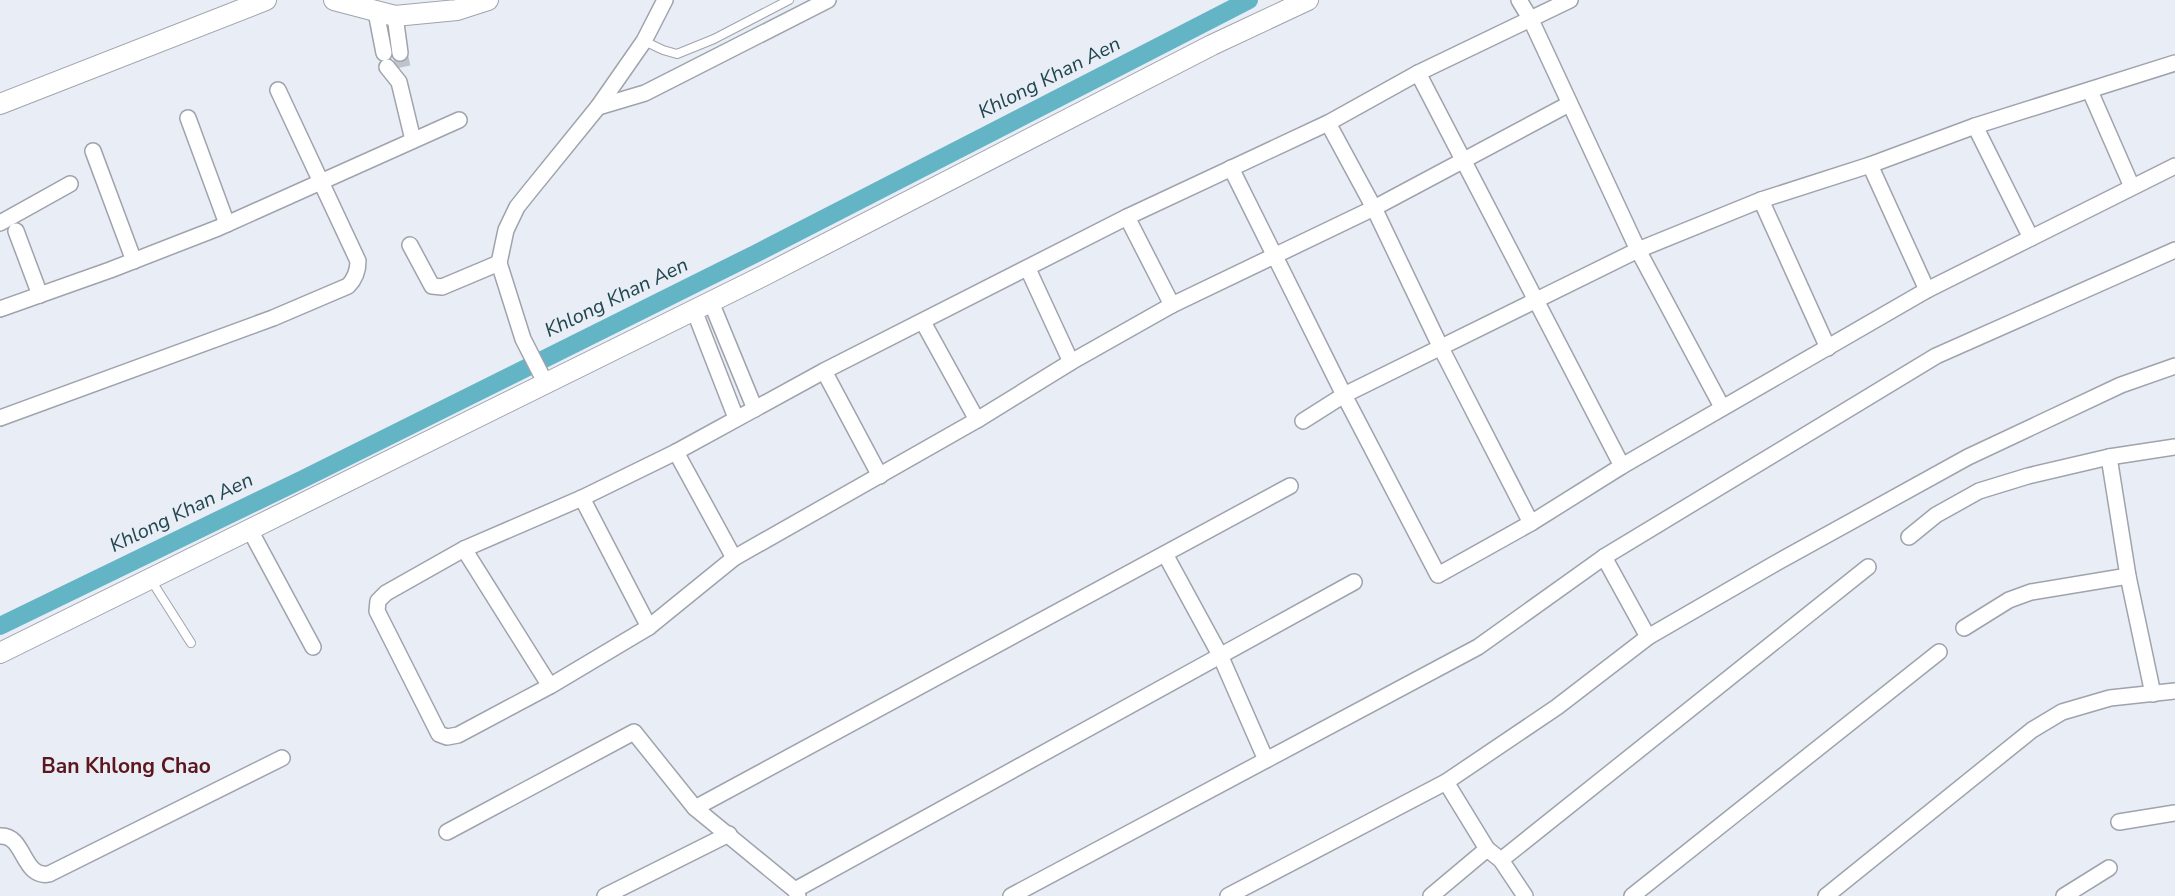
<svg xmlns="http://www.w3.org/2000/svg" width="2175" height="896" viewBox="0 0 2175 896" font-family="'Nunito Sans',sans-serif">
<rect width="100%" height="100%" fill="#e8edf6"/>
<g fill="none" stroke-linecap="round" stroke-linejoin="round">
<polyline stroke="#63b5c6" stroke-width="18" points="0,626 301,480 757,253 1249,0"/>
<polyline stroke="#bfc3cb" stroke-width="15" stroke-dasharray="15 8" stroke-linecap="butt" points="400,53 403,67"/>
<defs>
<g id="service">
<polyline points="644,41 663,50 677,54 714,39 789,0"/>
<polyline points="151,580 191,643"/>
</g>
<g id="minor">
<polyline points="1519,0 1531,20 1638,250 1722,407"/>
<polyline points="376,12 384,53"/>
<polyline points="395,16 400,53"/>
<polyline points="387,67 399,82 413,140"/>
<polyline points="1418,73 1622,466"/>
<polyline points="2090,91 2132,187"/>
<polyline points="1569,104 1374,208 1172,305 1071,362 977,420 734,558 649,627 550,686 458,735 447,737 439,734 377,611 378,601 386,593 464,549 582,498 676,452 824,371 1127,217 1328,123 1418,73 1570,0"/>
<polyline points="598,107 645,93 828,0"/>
<polyline points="188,118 227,224"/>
<polyline points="1328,123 1374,208 1441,348 1531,523"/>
<polyline points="1975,126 2031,238"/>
<polyline points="93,151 134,261"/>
<polyline points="1870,165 1927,290"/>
<polyline points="1231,168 1344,395 1438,575 1531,523 1622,466 1927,290 2175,166"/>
<polyline points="1761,200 1828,348"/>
<polyline points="1127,217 1172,305"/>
<polyline points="0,223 70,184"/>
<polyline points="16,231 40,295"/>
<polyline points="410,245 432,286 442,287 499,263"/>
<polyline points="1028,269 1071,362"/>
<polyline points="711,302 755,409"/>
<polyline points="0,309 110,270 218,228 459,120"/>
<polyline points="694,310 736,418"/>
<polyline points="923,322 977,420"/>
<polyline points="824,371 880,476"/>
<polyline points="546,384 523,339 499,263 506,230 517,207 529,192 598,107 644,41 665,0"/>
<path d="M0,418L273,318L348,286C355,279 358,272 358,261L278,90"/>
<polyline points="1303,421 1344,395 1638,250 1761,200 1870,165 1975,126 2175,63"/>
<polyline points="676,452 734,558"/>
<polyline points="2109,457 2128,576 2153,694"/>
<polyline points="582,498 649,627"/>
<polyline points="250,530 313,647"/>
<polyline points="1909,537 1936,515 1979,491 2028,476 2109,457 2175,447"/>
<polyline points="464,549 550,686"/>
<polyline points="1165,554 1220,655 1266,760"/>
<polyline points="1604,557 1648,637"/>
<polyline points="1964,628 2009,600 2031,592 2128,576"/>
<polyline points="1446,782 1487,849 1501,860 1525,896"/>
<polyline points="695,808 1290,486"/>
<polyline points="2119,822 2175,813"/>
<polyline points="447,832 634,732 695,808 795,890 798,896"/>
<path d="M0,836C25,834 22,879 49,874L282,758"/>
<polyline points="1501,860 1868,567"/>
<polyline points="795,890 1354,582"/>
<polyline points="605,896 729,834"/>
<polyline points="1011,896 1478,647 1604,557 1936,356 2175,250"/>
<polyline points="1228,896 1446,782 1557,707 1648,637 1776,563 1968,457 2121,385 2175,366"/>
<polyline points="1431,896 1487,849"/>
<polyline points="1632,896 1939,652"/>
<polyline points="1826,896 2032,730 2062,712 2110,698 2175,691"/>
<polyline points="2064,896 2109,868"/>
</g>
<g id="tertiary">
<polyline points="334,0 395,16 457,10 488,0"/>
<polyline points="0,104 266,0"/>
<polyline points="0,653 765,275 1212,45 1308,0"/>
</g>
</defs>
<use href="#service" stroke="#9fa3ac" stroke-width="10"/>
<use href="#minor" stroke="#9fa3ac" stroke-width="18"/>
<use href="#tertiary" stroke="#9fa3ac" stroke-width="22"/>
<use href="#service" stroke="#fff" stroke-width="8"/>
<use href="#minor" stroke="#fff" stroke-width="15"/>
<use href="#tertiary" stroke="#fff" stroke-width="20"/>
</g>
<g text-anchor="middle" stroke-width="5" stroke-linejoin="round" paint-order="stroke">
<g font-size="20" font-style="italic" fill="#20464e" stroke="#e8edf6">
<text transform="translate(1049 77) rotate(-27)" y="7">Khlong Khan Aen</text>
<text transform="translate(616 297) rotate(-26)" y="7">Khlong Khan Aen</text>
<text transform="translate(181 512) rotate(-26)" y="7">Khlong Khan Aen</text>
</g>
<g font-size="21" font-weight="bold" fill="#5c171d" stroke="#e8edf6">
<text x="126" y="773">Ban Khlong Chao</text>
</g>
</g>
</svg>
